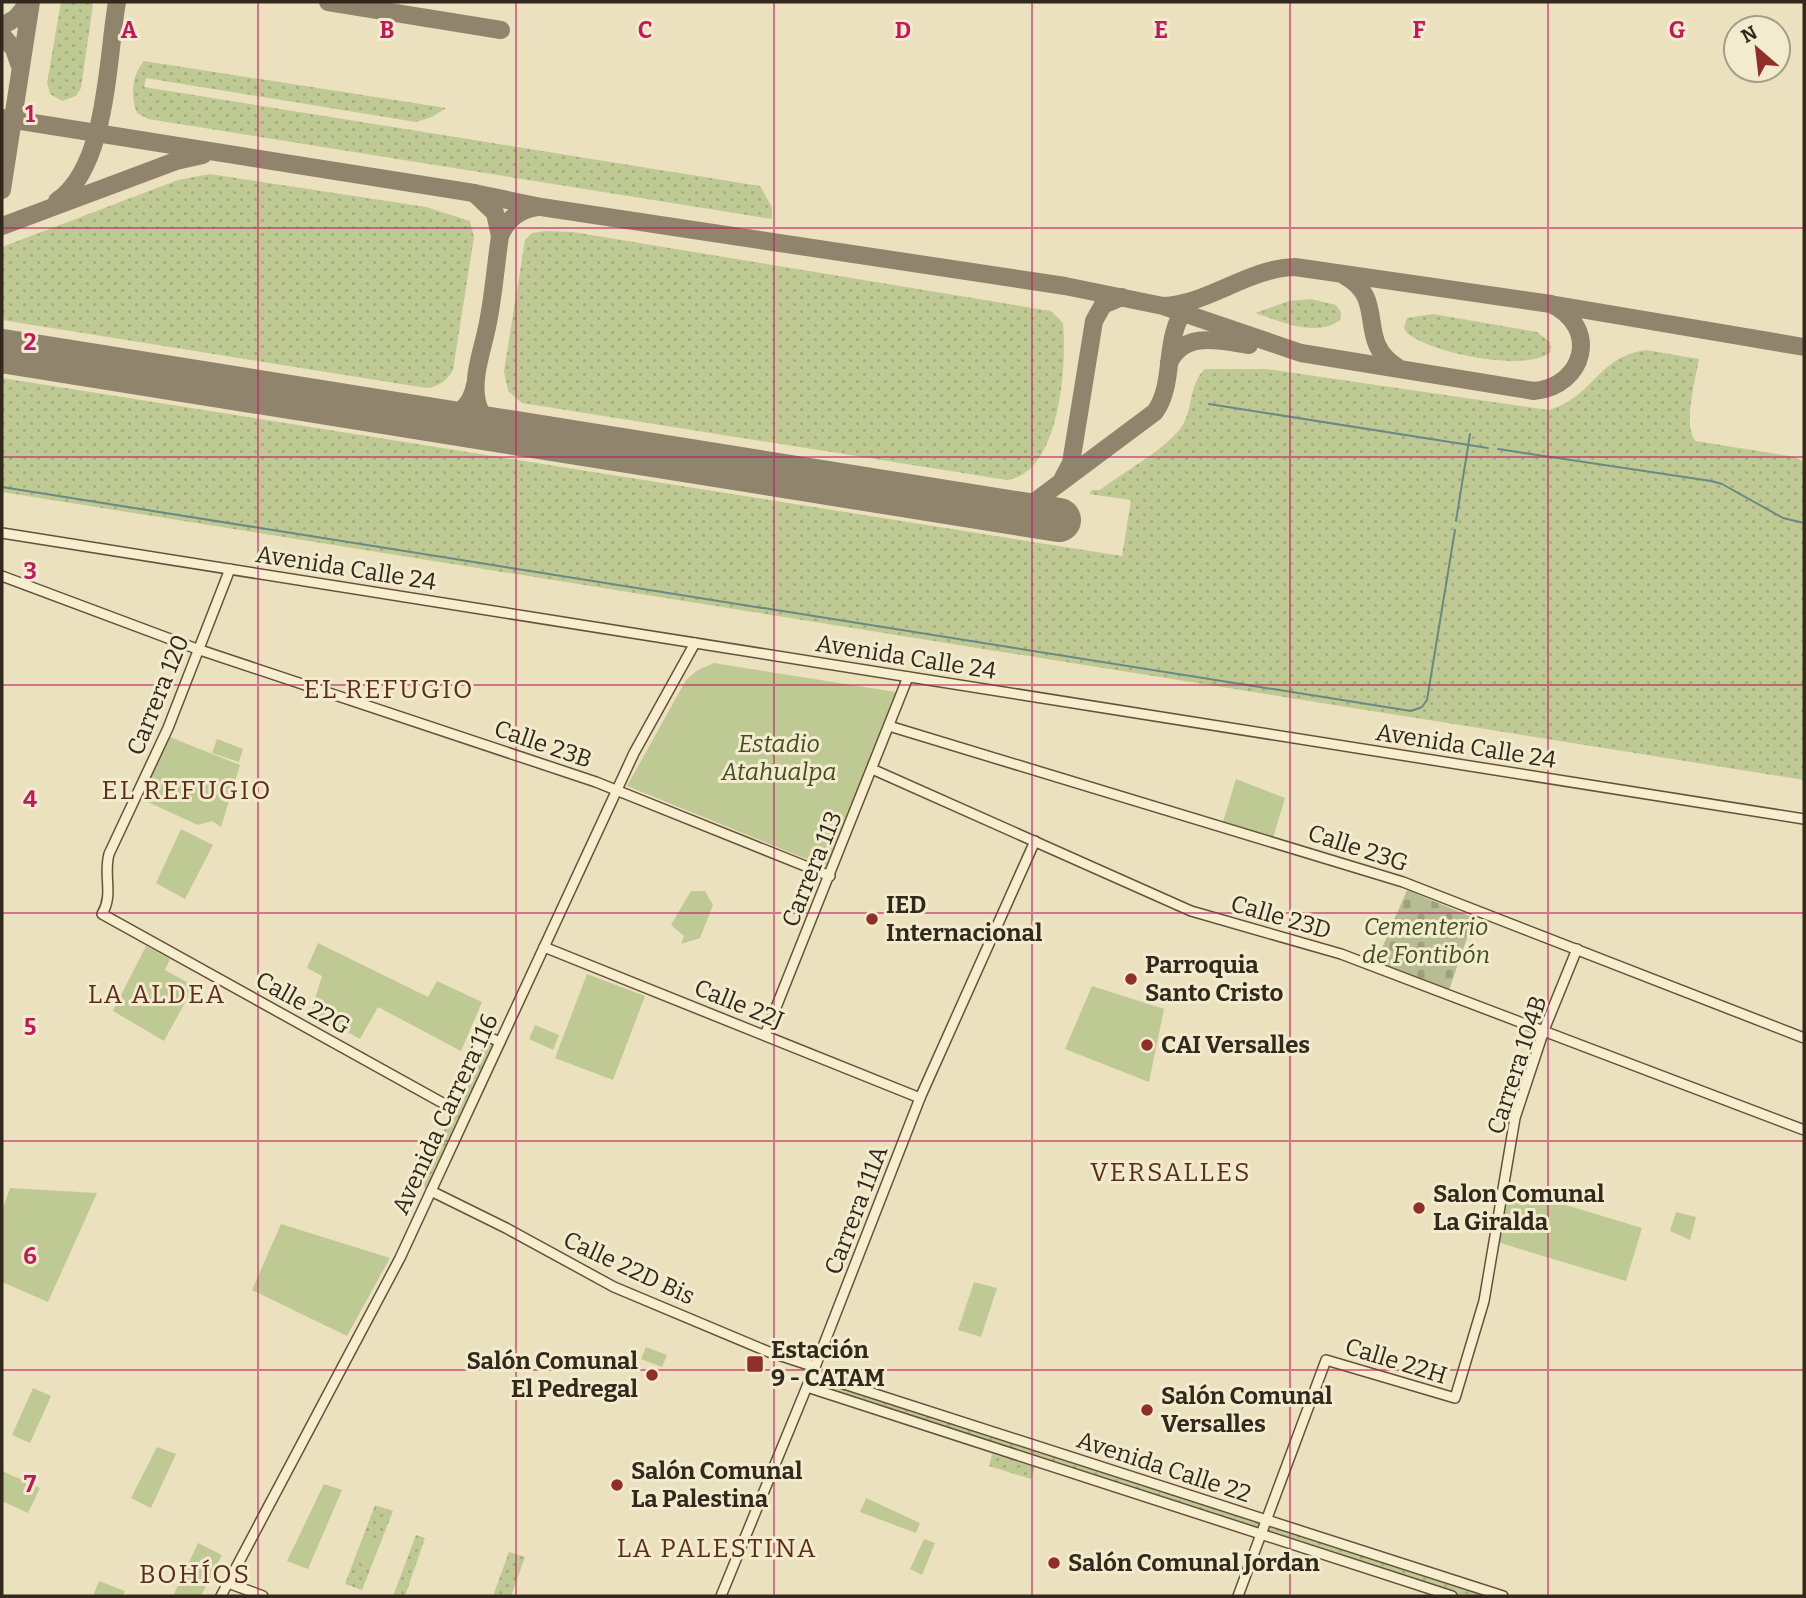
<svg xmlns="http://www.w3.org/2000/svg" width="1806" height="1598" viewBox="0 0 1806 1598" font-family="Bitter,serif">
<defs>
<pattern id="grass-dots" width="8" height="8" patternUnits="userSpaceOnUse" patternTransform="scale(1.75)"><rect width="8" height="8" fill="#bfc993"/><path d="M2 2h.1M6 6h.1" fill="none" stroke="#a5ad7e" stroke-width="1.8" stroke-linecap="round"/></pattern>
<pattern id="cemetery-stones" width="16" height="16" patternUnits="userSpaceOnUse" patternTransform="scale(1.75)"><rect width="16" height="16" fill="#b6bd92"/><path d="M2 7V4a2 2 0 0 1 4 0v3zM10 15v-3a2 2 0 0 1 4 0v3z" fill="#9da27d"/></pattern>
</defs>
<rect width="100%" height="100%" fill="#ece1be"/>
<g fill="url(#grass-dots)">
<polygon points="61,2 91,2 93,5 81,88 76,96 62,101 50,94 47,83"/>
<path d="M144,61L446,108L432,117L416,122L146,78L144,87L760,186L772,207V219L148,119L137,113C130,97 132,74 144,61Z"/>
<path d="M210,174L426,207L470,221L474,237L453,370C447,381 438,387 426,388L2,320V247L178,180Z"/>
<path d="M545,231L573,232L1051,311L1063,323C1067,364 1060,473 1007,480L522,403L508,391L504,371L525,240L532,233Z"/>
<path d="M1311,299L1336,305L1341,312L1340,320C1317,338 1279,321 1255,313L1289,301Z"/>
<path d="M1433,314L1537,332L1550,342L1551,352C1525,373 1431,353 1407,333L1404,328L1407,318Z"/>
<path d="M1646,350L1699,359C1696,377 1682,429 1696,441L1795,457L1804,462V780L2,492V378L1122,556L1131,500L1089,494L1092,490H1100C1125,471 1160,453 1180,429C1194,411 1188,384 1205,369H1266L1549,410C1595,396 1597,357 1646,350Z"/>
<polygon points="486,1043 493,1046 427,1189 419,1182"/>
<polygon points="816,1378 1262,1522 1259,1531 812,1386"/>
<polygon points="992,1454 1035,1467 1031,1479 989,1466"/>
<polygon points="375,1505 393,1511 362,1590 345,1584"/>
<polygon points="1270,1525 1493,1596 1463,1596 1267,1534"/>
<polygon points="416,1535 425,1538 405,1596 393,1596"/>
<polygon points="509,1552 525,1557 511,1596 493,1596"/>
</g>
<polygon fill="url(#cemetery-stones)" points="1407,890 1474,918 1449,990 1376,962"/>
<g fill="#bfc993">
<polygon points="714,663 896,692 826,867 627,786 686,680 698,670"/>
<polygon points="167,736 240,765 221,827 212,821 198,825 141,799"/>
<polygon points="217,739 243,749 239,762 212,753"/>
<polygon points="1236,779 1285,798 1273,838 1223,822"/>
<polygon points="181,829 213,845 185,899 156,883"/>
<polygon points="691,891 705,891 713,905 700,938 681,944 684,936 671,925"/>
<polygon points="318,943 428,997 437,981 482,1002 461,1051 378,1007 360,1039 311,1012 322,976 307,968"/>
<polygon points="146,946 170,959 165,970 194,986 164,1041 113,1011"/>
<polygon points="587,974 645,996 613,1080 555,1058"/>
<polygon points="1092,986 1164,1009 1149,1082 1065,1049"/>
<polygon points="535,1025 559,1035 553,1050 529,1039"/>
<polygon points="10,1188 97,1193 48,1302 2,1282 2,1211"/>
<polygon points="1505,1201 1566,1205 1642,1228 1626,1281 1497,1242"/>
<polygon points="1676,1212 1696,1217 1690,1240 1670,1231"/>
<polygon points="281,1224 390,1258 347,1336 252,1290"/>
<polygon points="974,1282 997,1288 981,1337 958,1330"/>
<polygon points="646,1347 667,1355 662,1367 641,1359"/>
<polygon points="33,1388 51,1396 30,1443 12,1435"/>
<polygon points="157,1447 176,1454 151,1508 131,1498"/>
<polygon points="2,1471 40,1488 28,1513 2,1501"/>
<polygon points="324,1484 342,1490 308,1569 287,1561"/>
<polygon points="866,1498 920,1523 916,1533 860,1512"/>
<polygon points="364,1536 380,1541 370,1567 355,1561"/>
<polygon points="924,1539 935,1543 922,1575 910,1569"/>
<polygon points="198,1543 222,1555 201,1596 173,1596"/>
<polygon points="99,1581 125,1591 123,1596 93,1596"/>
</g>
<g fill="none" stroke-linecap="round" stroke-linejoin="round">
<g stroke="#698a84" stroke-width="2">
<polyline points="1209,404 1488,448"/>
<polyline points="1498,449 1711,481 1722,484 1783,518 1804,523"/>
<polyline points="2,487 1411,711 1422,707 1427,700 1455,530"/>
<polyline points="1456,521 1470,434"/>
</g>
<g stroke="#90846d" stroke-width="18">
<polyline points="328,2 501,30"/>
<polyline points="2,26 16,18 29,2"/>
<polyline points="2,35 14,49 19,64"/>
<path d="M2,118L474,193L541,207L1065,286L1163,306L1301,353L1534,391C1585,386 1600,327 1551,304L1295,267C1248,268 1209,304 1163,306"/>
<polyline points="2,190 31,2"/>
<polyline points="474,193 495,213 500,236"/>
<path d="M57,201C108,166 107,58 117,2"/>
<polyline points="2,226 176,161 203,155"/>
<path d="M1345,276C1388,299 1355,341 1397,367"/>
<polyline points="1556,305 1804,347"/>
<path d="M1169,363C1184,330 1221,341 1249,345"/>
<path d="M435,420C456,418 471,407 475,385"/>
<path d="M506,431C492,425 481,419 477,402C471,375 485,344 489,317C494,290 496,263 500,236C507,219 520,209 538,207"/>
<polyline points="1063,478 1071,463 1094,321 1103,305 1122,297"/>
<path d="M1002,511L1029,506L1155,412C1177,380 1161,339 1188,304"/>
</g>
<polyline stroke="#90846d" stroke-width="44" points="2,351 1059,520"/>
<defs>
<g id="secondary">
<polyline points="2,533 1804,819"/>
<path d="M230,569L168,728L109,854C103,876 114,894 102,914L448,1106L484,1035L500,1042"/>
<polyline points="2,576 197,649 596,782 830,876"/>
<polyline points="889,726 1403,882 1804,1038"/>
<polyline points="872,769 1191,911 1341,954 1804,1130"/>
<polyline points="544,947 920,1098"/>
<polyline points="765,1035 908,677"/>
<polyline points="431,1191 506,1228 614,1287 769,1352 815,1367"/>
<polyline points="813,1374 1503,1596"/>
<polyline points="807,1387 1452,1596"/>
<polyline points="228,1583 263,1596"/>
<polyline points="221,1596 400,1258 634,753 695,643"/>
<polyline points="721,1596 815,1367 920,1098 1035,841"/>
<polyline points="1238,1596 1326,1360 1455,1398 1484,1301 1515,1118 1544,1030 1577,949"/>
</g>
</defs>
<use href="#secondary" stroke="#65523b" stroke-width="12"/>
<use href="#secondary" stroke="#f7eed0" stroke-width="9"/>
</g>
<path fill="none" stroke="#c2185b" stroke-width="2" stroke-opacity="0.55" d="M258,2V1596M516,2V1596M774,2V1596M1032,2V1596M1290,2V1596M1548,2V1596M2,228H1804M2,457H1804M2,685H1804M2,913H1804M2,1141H1804M2,1370H1804"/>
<g fill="#902f2a" stroke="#f3ebcd" stroke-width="2.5">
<circle cx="872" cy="919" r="7"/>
<circle cx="1131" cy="979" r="7"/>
<circle cx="1147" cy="1045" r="7"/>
<circle cx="1419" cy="1208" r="7"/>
<rect x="746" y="1355" width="18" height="18" rx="3.5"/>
<circle cx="652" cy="1375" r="7"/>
<circle cx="1147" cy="1410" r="7"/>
<circle cx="617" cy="1485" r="7"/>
<circle cx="1054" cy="1563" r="7"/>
</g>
<g text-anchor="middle" stroke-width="6" stroke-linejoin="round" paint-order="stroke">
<g font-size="24" fill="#33281c" stroke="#f3ebcd">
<text transform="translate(346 568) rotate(9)" y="8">Avenida Calle 24</text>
<text transform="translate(906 657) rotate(9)" y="8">Avenida Calle 24</text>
<text transform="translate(158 695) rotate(-68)" y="8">Carrera 120</text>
<text transform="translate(543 744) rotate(19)" y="8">Calle 23B</text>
<text transform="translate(1466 746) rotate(9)" y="8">Avenida Calle 24</text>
<text transform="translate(1358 848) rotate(18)" y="8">Calle 23G</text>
<text transform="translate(812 869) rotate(-68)" y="8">Carrera 113</text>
<text transform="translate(1281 917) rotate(16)" y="8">Calle 23D</text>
<text transform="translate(303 1003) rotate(29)" y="8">Calle 22G</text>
<text transform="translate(739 1004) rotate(22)" y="8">Calle 22J</text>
<text transform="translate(1517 1065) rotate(-72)" y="8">Carrera 104B</text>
<text transform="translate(445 1114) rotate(-65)" y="8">Avenida Carrera 116</text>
<text transform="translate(856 1210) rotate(-69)" y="8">Carrera 111A</text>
<text transform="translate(629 1268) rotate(25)" y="8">Calle 22D Bis</text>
<text transform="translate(1396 1361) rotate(17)" y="8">Calle 22H</text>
<text transform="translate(1164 1467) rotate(18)" y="8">Avenida Calle 22</text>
</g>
<g font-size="24" font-style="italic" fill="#414f23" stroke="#f3ebcd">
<text x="779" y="752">Estadio<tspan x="779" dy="28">Atahualpa</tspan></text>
<text x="1426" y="935">Cementerio<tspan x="1426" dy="28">de Fontibón</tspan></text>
</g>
<g font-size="24" font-weight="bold" fill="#33281c" stroke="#f3ebcd" text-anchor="start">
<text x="886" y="913">IED<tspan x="886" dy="28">Internacional</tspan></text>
<text x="1145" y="973">Parroquia<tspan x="1145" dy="28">Santo Cristo</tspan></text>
<text x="1161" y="1053">CAI Versalles</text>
<text x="1433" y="1202">Salon Comunal<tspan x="1433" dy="28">La Giralda</tspan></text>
<text x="771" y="1358">Estación<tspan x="771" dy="28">9 - CATAM</tspan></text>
<text x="638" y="1369" text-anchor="end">Salón Comunal<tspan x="638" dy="28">El Pedregal</tspan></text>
<text x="1161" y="1404">Salón Comunal<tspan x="1161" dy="28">Versalles</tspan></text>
<text x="631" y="1479">Salón Comunal<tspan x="631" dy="28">La Palestina</tspan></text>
<text x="1068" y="1571">Salón Comunal Jordan</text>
</g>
<g font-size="26" letter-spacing="2" fill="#5e2e1d" stroke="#f3ebcd">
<text x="389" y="698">EL REFUGIO</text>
<text x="187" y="799">EL REFUGIO</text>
<text x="157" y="1003">LA ALDEA</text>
<text x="1171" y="1181">VERSALLES</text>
<text x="717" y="1557">LA PALESTINA</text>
<text x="195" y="1583">BOHÍOS</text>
</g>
</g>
<g font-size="23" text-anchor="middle" font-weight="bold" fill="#c2185b" stroke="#f3ebcd" stroke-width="6" stroke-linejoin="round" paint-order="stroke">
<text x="129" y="38">A</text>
<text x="387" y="38">B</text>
<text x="645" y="38">C</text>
<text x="903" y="38">D</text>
<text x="1161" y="38">E</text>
<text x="1419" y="38">F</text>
<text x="1677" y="38">G</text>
<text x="30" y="122">1</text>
<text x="30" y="350">2</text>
<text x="30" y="579">3</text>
<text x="30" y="807">4</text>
<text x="30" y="1035">5</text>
<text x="30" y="1264">6</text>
<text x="30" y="1492">7</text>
</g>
<rect width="1806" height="1598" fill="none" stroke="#33281c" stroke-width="7"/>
<g transform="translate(1757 49) rotate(332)"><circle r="33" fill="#f3ebcd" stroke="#a69d86" stroke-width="2"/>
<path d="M0-5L12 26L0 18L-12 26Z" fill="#902f2a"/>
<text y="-10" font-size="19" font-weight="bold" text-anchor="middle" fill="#33281c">N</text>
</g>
</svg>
